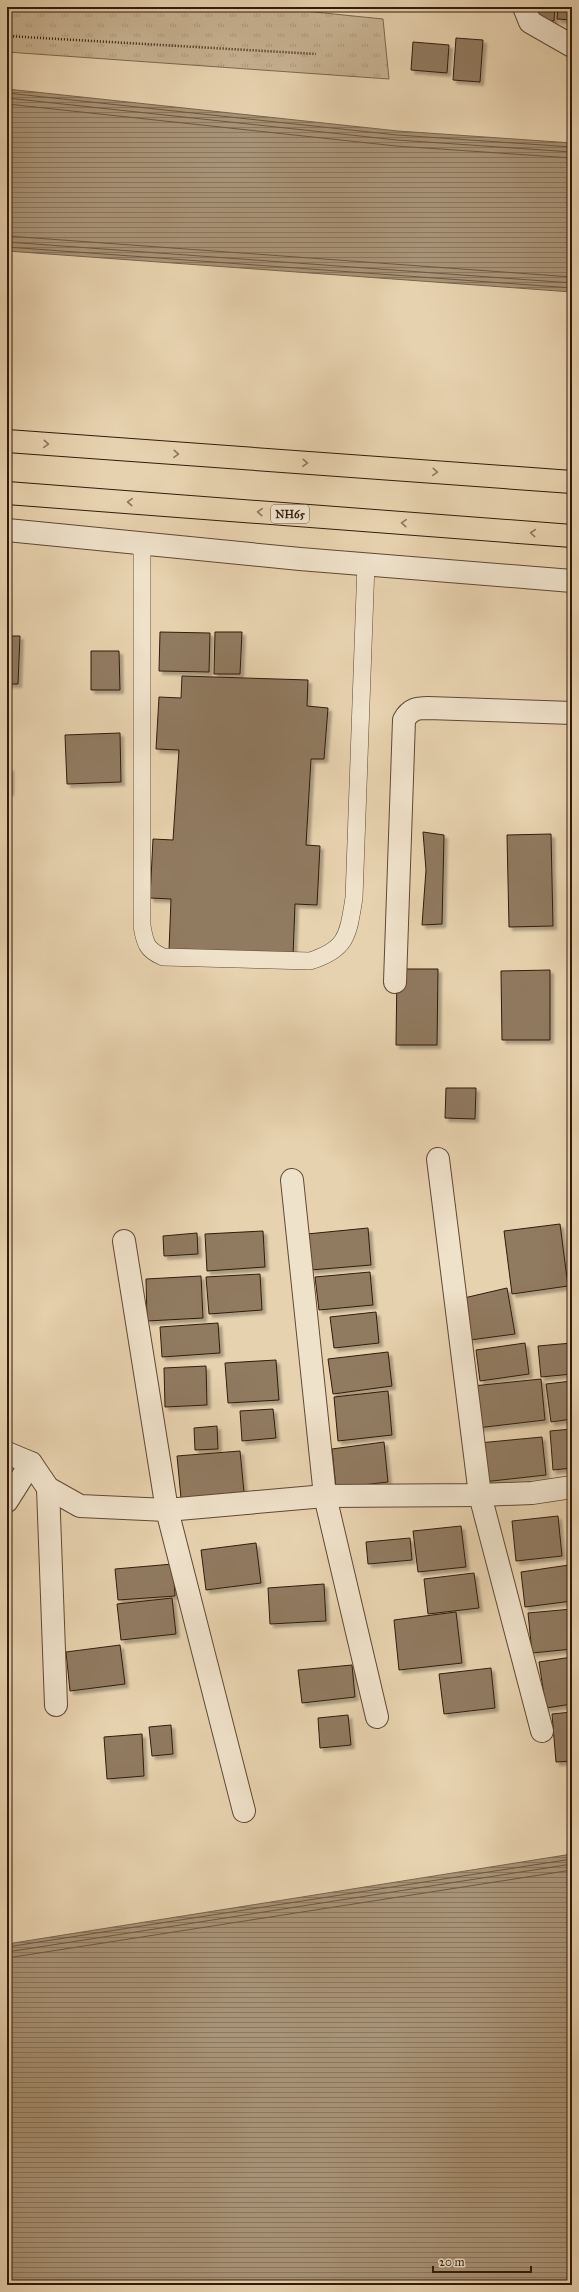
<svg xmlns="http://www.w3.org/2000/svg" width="579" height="2292" viewBox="0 0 579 2292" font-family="'IM FELL Great Primer',serif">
<defs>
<pattern id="grass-tufts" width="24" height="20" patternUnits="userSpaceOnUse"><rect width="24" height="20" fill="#c8b393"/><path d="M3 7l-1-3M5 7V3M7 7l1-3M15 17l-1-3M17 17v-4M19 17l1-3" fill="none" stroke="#ac997d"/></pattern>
<pattern id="water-rules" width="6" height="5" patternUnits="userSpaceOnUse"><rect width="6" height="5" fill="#a99477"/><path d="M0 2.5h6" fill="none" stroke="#8a7860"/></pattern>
<filter id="shadow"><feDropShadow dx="3.5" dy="3.5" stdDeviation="1" flood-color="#0004"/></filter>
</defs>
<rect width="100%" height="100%" fill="#e7d2af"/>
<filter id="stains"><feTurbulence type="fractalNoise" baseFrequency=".005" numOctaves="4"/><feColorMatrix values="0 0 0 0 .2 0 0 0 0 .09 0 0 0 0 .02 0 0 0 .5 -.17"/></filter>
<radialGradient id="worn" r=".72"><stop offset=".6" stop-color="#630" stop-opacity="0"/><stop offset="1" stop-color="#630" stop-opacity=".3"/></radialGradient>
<polygon fill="url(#grass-tufts)" stroke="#7d674f" points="7,7 265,7 383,19 389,79 7,52"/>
<g fill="url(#water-rules)" stroke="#79644c">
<polygon points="7,89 398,131 572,143 572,292 7,251"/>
<polygon points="572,1854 572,2285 7,2285 7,1944"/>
</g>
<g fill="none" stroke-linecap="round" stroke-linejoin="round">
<g stroke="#6e5841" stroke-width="1">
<polyline points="7,93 397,135 572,147"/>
<polyline points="7,98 397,140 572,152"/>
<polyline points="7,104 396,146 572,158"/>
<polyline points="7,236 572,277"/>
<polyline points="7,242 572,283"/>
<polyline points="7,247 572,288"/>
<polyline points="7,1947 572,1859"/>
<polyline points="7,1952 572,1864"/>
<polyline points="7,1958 572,1870"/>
</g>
</g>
<g fill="#907a60" stroke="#321b0b" filter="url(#shadow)">
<polygon points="531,7 555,7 554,21 530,20"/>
<polygon points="558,7 572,7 572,20 557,19"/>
<polygon points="456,38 483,40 480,82 453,80"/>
<polygon points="413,42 449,45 447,73 411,70"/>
<polygon points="160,632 210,633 209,672 159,671"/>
<polygon points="215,632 242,632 240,674 214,674"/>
<polygon points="7,636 20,636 18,684 7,684"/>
<polygon points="91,651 119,651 120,690 91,690"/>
<polygon points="182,676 308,680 307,706 328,708 324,759 311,759 306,845 320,846 317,905 295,904 293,956 169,950 171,899 150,898 153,839 173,840 179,750 156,749 159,697 181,698"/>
<polygon points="120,733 121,782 67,784 65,735"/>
<rect x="7" y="768" width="3" height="24"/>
<polygon points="423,832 444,835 442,924 422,925 426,870"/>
<polygon points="551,834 553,926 509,927 507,835"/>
<polygon points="397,969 438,969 437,1045 396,1045"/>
<polygon points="550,970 550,1040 502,1040 501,971"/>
<polygon points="446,1088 476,1088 475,1119 445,1118"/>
<polygon points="560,1224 568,1286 512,1294 504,1231"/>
<polygon points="368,1228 371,1265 311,1270 307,1234"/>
<polygon points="263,1231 265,1267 207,1271 205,1234"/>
<polygon points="197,1233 198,1254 164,1256 163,1236"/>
<polygon points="370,1272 373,1305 319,1310 315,1277"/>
<polygon points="260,1274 262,1310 209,1314 206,1277"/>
<polygon points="201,1276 203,1318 147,1321 146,1279"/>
<polygon points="507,1288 515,1334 470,1340 464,1298"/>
<polygon points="376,1312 379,1343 334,1348 330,1317"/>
<polygon points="218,1323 220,1353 162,1357 160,1327"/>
<polygon points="525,1343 529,1374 480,1381 476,1350"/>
<polygon points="572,1343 572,1374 541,1377 538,1346"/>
<polygon points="388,1352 392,1386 333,1394 328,1359"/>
<polygon points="276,1360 279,1400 228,1403 225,1363"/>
<polygon points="206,1366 207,1405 165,1407 164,1368"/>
<polygon points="541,1379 545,1420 477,1428 473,1386"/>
<polygon points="572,1381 572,1419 551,1422 546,1384"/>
<polygon points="388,1391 392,1435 338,1441 334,1397"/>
<polygon points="273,1409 276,1438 242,1441 240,1411"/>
<polygon points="217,1426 218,1449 195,1450 194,1428"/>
<polygon points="572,1429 572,1468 553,1470 550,1431"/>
<polygon points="542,1437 546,1475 483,1482 479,1443"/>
<polygon points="384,1442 388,1482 336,1488 332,1449"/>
<polygon points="240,1451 244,1492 181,1498 177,1456"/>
<polygon points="558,1516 562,1556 516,1561 512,1521"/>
<polygon points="461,1526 466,1567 418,1572 413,1531"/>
<polygon points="410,1538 412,1560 368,1564 366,1542"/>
<polygon points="256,1543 261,1583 206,1590 201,1550"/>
<polygon points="173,1564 175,1596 118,1600 115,1569"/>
<polygon points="569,1565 572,1601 525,1607 521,1572"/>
<polygon points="474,1573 479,1608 428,1614 424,1579"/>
<polygon points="324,1584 326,1621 270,1624 268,1588"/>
<polygon points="172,1598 176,1634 121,1640 117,1604"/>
<polygon points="572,1609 572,1649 532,1653 528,1613"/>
<polygon points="456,1612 462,1663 399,1670 394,1620"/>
<polygon points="120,1645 125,1684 70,1691 66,1652"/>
<polygon points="572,1657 572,1704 546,1708 539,1662"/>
<polygon points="352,1665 355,1697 302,1703 298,1670"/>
<polygon points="491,1668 495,1708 444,1714 439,1674"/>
<polygon points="572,1712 572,1761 556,1762 552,1714"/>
<polygon points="348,1715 351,1745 320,1748 318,1718"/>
<polygon points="171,1725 173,1754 152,1756 149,1727"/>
<polygon points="142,1734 144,1776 107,1779 104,1737"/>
</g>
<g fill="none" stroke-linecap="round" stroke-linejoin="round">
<defs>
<path id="service" d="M142,544V926C145,944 147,950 163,957L310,961C348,949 348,934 354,898L366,564"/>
<g id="minor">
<polyline points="524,7 530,22 572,46"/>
<path d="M395,982L404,720C410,709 417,708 428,708L572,713"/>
<polyline points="438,1159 480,1495 542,1731"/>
<polyline points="292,1180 325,1496 377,1717"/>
<polyline points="124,1241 167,1510 244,1811"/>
<polyline points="7,1453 31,1463 48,1488 80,1506 167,1510 325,1496 480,1495 532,1493 572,1487"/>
<polyline points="48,1488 56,1705"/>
<polyline points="7,1501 31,1463"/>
</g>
<polyline id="tertiary" points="7,530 300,559 572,581"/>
<g id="trunk">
<polyline points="7,441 572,482"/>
<polyline points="7,493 572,536"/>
</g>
</defs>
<use href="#service" stroke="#5f4934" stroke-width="18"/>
<use href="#minor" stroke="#5f4934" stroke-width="24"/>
<use href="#tertiary" stroke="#5f4934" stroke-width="24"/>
<use href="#trunk" stroke="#321b0b" stroke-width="24"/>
<polyline stroke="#321b0b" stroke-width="2.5" stroke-dasharray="1 2" stroke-linecap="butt" points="7,36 316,54"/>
<use href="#service" stroke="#efe2cb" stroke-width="17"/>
<use href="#minor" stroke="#efe2cb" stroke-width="22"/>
<use href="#tertiary" stroke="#efe2cb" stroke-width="22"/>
<use href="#trunk" stroke="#e7d2af" stroke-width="22"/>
</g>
<defs><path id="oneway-chevron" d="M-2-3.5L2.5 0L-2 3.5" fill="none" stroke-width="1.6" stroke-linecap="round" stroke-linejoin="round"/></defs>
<g stroke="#8c765d">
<use href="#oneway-chevron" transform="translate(46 444) rotate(4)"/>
<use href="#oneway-chevron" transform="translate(176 454) rotate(4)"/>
<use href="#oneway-chevron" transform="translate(305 463) rotate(4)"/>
<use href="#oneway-chevron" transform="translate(435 472) rotate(4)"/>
<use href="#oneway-chevron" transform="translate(130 502) rotate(-176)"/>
<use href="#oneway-chevron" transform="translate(260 512) rotate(-176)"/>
<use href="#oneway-chevron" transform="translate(404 523) rotate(-176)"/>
<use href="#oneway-chevron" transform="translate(533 533) rotate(-175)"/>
</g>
<g text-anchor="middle" stroke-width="3" stroke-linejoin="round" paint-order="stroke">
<rect fill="#efe2cb" stroke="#6b5745" stroke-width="1" x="271" y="505" width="38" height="18" rx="3"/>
<g font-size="11" font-weight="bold" fill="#321b0b">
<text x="290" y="518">NH65</text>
</g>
</g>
<rect width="579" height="2292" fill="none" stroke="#e7d2af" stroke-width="24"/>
<rect x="8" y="8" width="563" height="2276" fill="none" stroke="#321b0b" stroke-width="2"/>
<rect x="12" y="12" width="555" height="2268" fill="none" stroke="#321b0b"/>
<path d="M433 2266v6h98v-6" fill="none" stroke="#321b0b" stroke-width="2"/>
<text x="439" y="2266" font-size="12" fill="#321b0b" stroke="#efe2cb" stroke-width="3" paint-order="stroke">20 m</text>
<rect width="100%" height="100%" filter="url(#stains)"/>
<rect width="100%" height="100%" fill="url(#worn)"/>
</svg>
